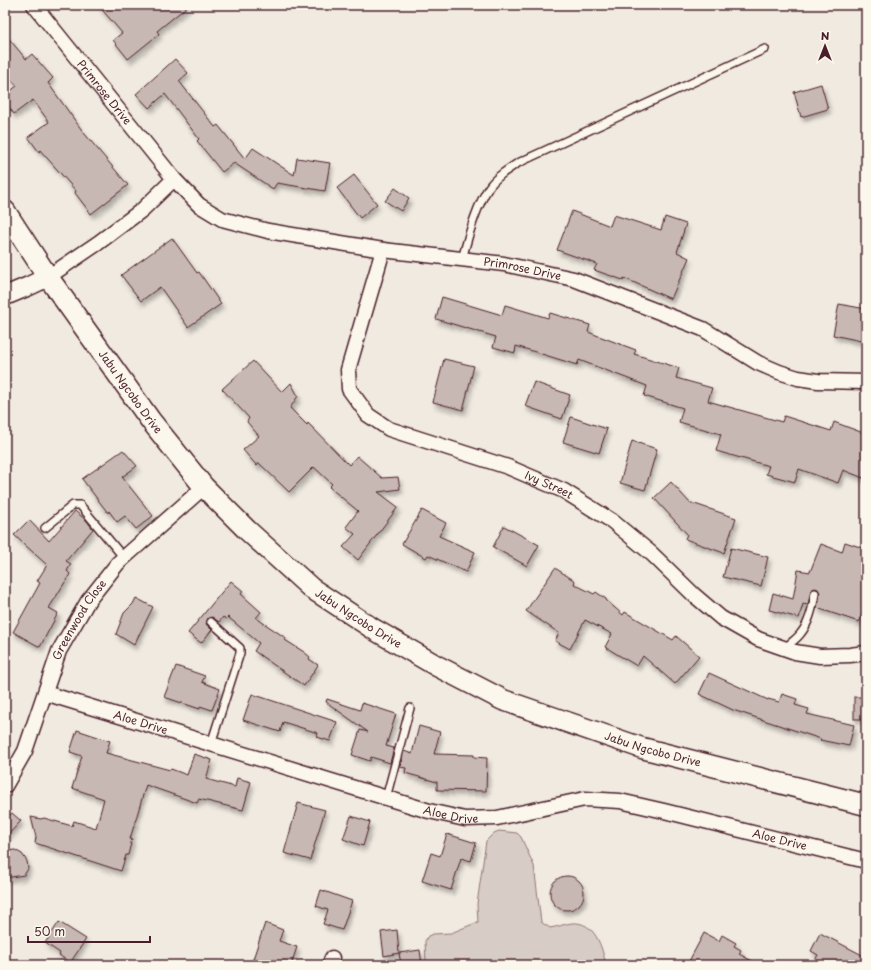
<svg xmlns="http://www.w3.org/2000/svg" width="871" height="970" viewBox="0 0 871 970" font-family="'Playpen Sans',sans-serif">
<defs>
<filter id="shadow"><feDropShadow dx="2.5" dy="4.5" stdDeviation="2" flood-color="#0004"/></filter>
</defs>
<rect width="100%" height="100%" fill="#f0eae0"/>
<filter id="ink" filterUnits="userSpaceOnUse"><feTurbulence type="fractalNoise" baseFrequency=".025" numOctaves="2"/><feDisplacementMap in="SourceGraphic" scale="8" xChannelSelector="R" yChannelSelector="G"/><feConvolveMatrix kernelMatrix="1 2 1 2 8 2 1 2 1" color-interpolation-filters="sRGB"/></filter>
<g filter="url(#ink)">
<path fill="#d8ccc6" stroke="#917678" d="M499,831L517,833L521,837L534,866L541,922L550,928C557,927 564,924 572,923C595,921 602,947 606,965H426L425,941L428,936L433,934L451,933L478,922L477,904L486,841L494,833Z"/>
<g fill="#c8b8b3" stroke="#4a1f2b" filter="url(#shadow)">
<polygon points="98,5 189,5 157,31 159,34 128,59 113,40 122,33"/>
<polygon points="5,34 26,59 32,54 53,78 48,83 84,133 128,185 91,214 75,193 76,191 40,150 39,152 28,137 49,122 33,100 14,114 5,102 5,95 17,86 5,72"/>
<polygon points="175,59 188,73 179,81 215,127 218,125 245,159 253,148 294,175 297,158 330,163 325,191 277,183 273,189 234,163 222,172 197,141 199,139 165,94 149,108 136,94"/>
<polygon points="821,84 828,109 801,117 794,92"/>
<polygon points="354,175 377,204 360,218 337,188"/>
<polygon points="395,188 409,198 401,211 385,201"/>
<polygon points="572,211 610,226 614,215 661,230 665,217 686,224 677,252 689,258 671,299 624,278 623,280 594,270 597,264 557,250"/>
<polygon points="172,238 197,273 199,272 221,304 188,327 160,287 141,301 121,275"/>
<polygon points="442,297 502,315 505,305 548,318 550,313 590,325 588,332 636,350 634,354 679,368 676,378 712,388 708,401 782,422 784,416 831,431 834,422 866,434 866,479 843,470 838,483 799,469 795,482 766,474 769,466 716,451 721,434 679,422 683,408 644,396 647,386 579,360 577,365 516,346 515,353 493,347 496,337 436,319"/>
<polygon points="839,304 866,309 866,342 833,335"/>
<polygon points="444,359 474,366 463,410 433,402"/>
<polygon points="253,361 282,392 291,383 298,396 290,408 307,425 308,423 349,465 357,456 382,478 398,477 400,489 378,492 398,507 358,560 343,547 355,534 346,527 358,511 329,487 332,484 314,467 289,492 259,463 257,466 243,450 259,436 247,422 249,418 222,389"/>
<polygon points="534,382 570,395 562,419 525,406"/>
<polygon points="571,417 607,429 599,453 563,442"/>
<polygon points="632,441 657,449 645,490 620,483"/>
<polygon points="123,450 137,466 122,477 153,516 136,529 125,516 117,522 109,511 108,513 82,479"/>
<polygon points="671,482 689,502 736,518 724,553 685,539 687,534 654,498"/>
<polygon points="422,510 446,523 439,536 475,552 466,572 428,555 426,558 402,544"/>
<polygon points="75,511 87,521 93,529 66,561 71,564 67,571 70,574 49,608 58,613 40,647 13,632 40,583 37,581 47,565 14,535 29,520 49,541"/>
<polygon points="504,526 539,545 527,566 493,547"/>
<polygon points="845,542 866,549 866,603 859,622 817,608 820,593 818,589 815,588 811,590 808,605 803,604 799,618 769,610 773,593 793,599 798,570 810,572 821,544 842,552"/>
<polygon points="731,548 768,557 761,586 723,577"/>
<polygon points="555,568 575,581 574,584 594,594 596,592 606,599 606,600 623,615 625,612 673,640 676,636 699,656 675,684 643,656 637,666 605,647 612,634 585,620 570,649 555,641 559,633 526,611"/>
<polygon points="231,581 243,591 241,594 261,612 256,618 286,638 285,640 304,652 310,657 309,659 318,665 304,686 254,651 259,643 228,617 226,619 223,617 219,622 212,617 208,618 206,624 212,630 201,643 188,633"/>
<polygon points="136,598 153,607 134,645 116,634 124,613 133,604"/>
<polygon points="176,666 205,676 202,682 220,689 212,710 200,706 200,709 164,697"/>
<polygon points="709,673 768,700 768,699 779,702 782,694 797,699 795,705 809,709 807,714 854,725 849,746 820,740 821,739 733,710 699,694"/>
<polygon points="252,694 337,722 330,741 317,737 318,733 283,722 280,732 243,720"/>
<rect x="854" y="697" width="12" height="22"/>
<polygon points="327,699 360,710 362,703 396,714 386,746 394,748 390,763 371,757 370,761 352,755 360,730 368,732 326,702"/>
<polygon points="419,726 440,732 434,754 474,755 474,757 487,758 486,791 437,790 437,782 405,773 406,768 400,767 404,751 412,754"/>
<polygon points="77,730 110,741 106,753 170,770 171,769 187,775 194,754 212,760 206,779 235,787 237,778 251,782 243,810 199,799 197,803 146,785 130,839 132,839 128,855 126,855 121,871 35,843 36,837 31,817 41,819 44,818 72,826 74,821 96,828 104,799 72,788 82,756 70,752"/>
<polygon points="298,803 325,810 310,860 284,853"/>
<polygon points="12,813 21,821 5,838 5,820"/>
<polygon points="351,816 370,822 363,846 343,839"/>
<polygon points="447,834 476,843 471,861 461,858 451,890 422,881 431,853 440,856"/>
<polygon points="15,850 22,854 27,861 28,869 24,875 5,878 5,851"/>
<circle cx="567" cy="893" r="17"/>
<polygon points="321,890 352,901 342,930 323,924 328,910 316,906"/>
<polygon points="59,922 86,939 70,963 59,955 60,953 45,943"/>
<polygon points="265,923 283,930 279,941 297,947 291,965 251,965"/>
<polygon points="397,930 399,953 384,956 381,932"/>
<polygon points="704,933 719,941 722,935 736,943 734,946 741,950 739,954 760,965 687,965"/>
<polygon points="820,933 866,957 866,965 812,965 818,955 811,951"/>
<polygon points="420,950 422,965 401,965 399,953"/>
</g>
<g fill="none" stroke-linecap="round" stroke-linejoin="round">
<defs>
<g id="service">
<path d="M462,259C469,235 475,209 489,187C496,177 507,170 518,163L765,49"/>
<polyline points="45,528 73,505 80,505 124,558"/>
<polyline points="211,622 240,648 240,653 211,744"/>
<path d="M785,648C790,643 797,639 801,633C810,622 813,607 815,593"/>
<polyline points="386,798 410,708"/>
</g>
<g id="minor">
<path id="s1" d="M34,5L174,179L199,205L222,219L268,231L383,250L504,264L574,279L703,329L758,363L779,372L798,378L818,381L866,382"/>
<path id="s2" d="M383,250L348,370L349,389L368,415L389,429L508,467L564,491L612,521L652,554L694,595L721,618L758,639L795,652L820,656L850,655L866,653"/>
<polyline points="48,277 98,243 142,210 174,179"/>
<path id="s3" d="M45,693L429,811L465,819L497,818L585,799L620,801L664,811L866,861"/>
<path id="s4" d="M5,786L25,751L59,651L88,601L118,563L204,487"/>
<polyline points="329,965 332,958"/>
</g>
<polyline id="tertiary" points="5,296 29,286 48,277"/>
<g id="secondary">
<path id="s5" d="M5,211L48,277L151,421L204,487L247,530L311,588L375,630L437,666L503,700L642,748L866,805"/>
</g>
</defs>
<use href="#service" stroke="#4a1f2b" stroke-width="10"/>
<use href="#minor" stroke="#4a1f2b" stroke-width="17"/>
<use href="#tertiary" stroke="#4a1f2b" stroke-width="21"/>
<use href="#secondary" stroke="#4a1f2b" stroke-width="23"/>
<use href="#service" stroke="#fbf7ec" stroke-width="7"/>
<use href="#minor" stroke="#fbf7ec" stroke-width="14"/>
<use href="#tertiary" stroke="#fbf7ec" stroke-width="18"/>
<use href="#secondary" stroke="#fbf7ec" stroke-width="20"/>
</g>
</g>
<g text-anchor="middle" stroke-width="3" stroke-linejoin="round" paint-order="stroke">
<g font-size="11" fill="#4a1f2b" stroke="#fbf7ec">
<text dy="4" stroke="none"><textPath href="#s1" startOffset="112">Primrose Drive</textPath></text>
<text dy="4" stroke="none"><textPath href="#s1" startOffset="591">Primrose Drive</textPath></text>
<text dy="4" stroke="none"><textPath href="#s5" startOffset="220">Jabu Ngcobo Drive</textPath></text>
<text dy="4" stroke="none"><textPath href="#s2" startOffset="371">Ivy Street</textPath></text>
<text dy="4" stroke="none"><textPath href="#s5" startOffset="544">Jabu Ngcobo Drive</textPath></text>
<text dy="4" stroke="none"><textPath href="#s4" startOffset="183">Greenwood Close</textPath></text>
<text dy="4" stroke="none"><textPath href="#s3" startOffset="100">Aloe Drive</textPath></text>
<text dy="4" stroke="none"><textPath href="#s5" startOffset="868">Jabu Ngcobo Drive</textPath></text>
<text dy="4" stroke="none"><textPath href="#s3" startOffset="424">Aloe Drive</textPath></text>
<text dy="4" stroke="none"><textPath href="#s3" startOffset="760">Aloe Drive</textPath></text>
</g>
</g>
<rect width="871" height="970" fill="none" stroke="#fbf7ec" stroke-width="20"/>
<rect x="10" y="10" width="851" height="950" fill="none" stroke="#4a1f2b" stroke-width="1.5" filter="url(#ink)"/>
<g transform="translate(825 46)" stroke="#fbf7ec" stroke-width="3" paint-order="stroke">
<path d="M0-3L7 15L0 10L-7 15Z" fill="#4a1f2b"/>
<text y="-6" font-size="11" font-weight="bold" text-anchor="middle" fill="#4a1f2b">N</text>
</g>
<path d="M28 936v6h122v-6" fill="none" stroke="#4a1f2b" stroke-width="2"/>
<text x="34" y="936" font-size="12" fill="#4a1f2b" stroke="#fbf7ec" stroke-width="3" paint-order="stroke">50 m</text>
</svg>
